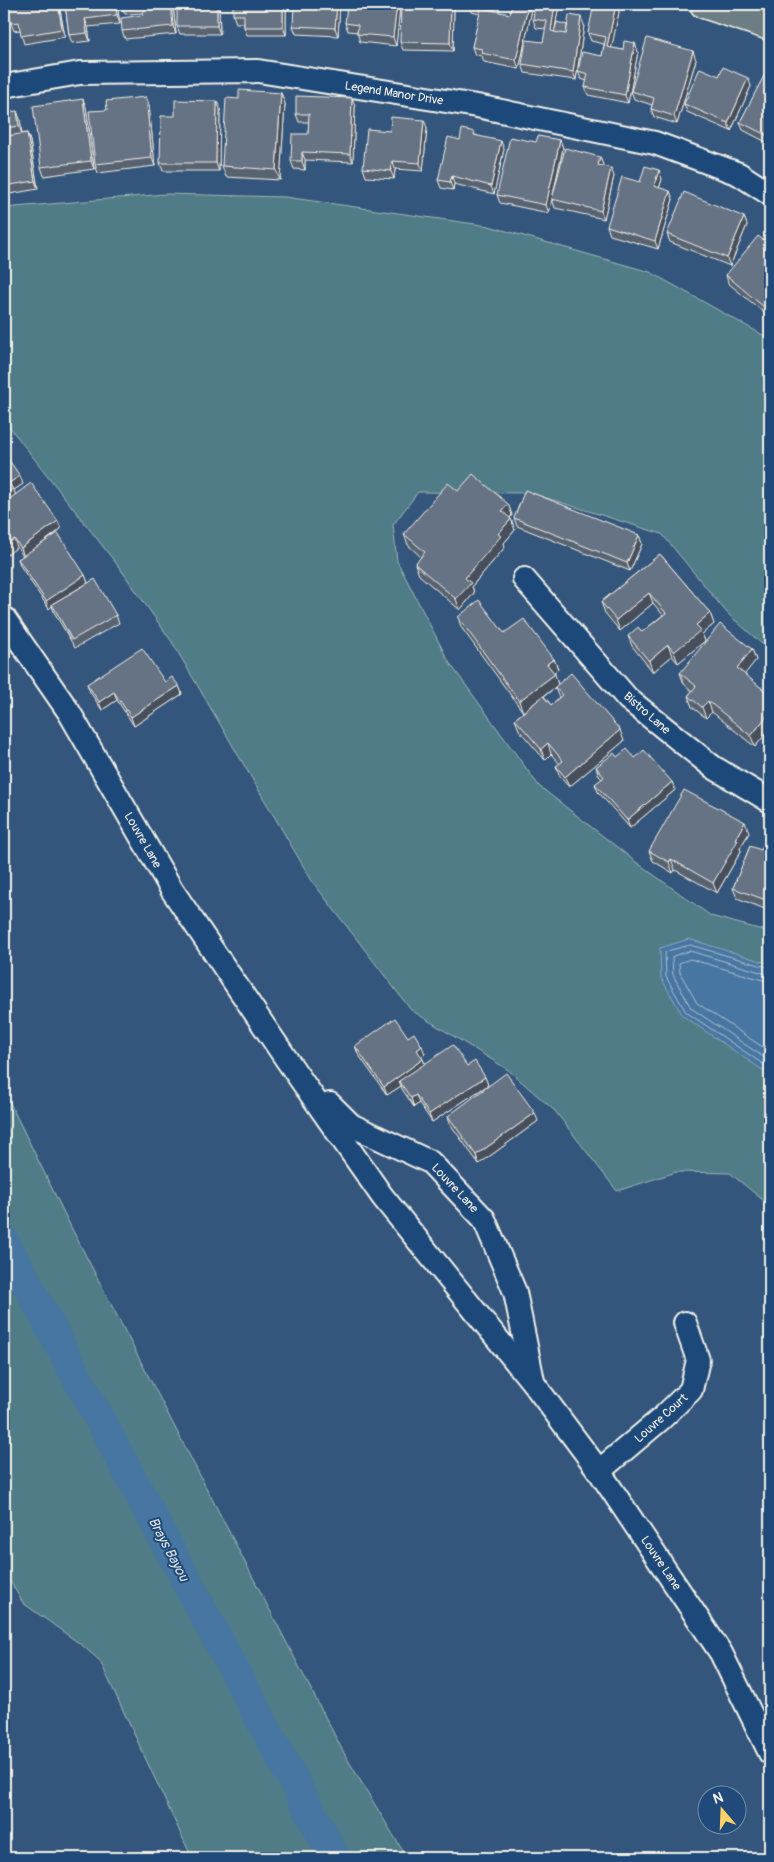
<svg xmlns="http://www.w3.org/2000/svg" width="774" height="1862" viewBox="0 0 774 1862" font-family="Pangolin,sans-serif">
<rect width="100%" height="100%" fill="#34567d"/>
<filter id="ink" filterUnits="userSpaceOnUse"><feTurbulence type="fractalNoise" baseFrequency=".02" numOctaves="2"/><feDisplacementMap in="SourceGraphic" scale="10" xChannelSelector="R" yChannelSelector="G"/><feConvolveMatrix kernelMatrix="1 2 1 2 8 2 1 2 1" color-interpolation-filters="sRGB"/></filter>
<g filter="url(#ink)">
<g fill="#4f7c86" stroke="#a2b6b7">
<polygon points="165,194 285,197 489,226 650,272 770,339 770,651 727,613 662,534 531,493 418,492 393,525 397,561 449,662 539,786 636,862 711,916 770,932 770,1206 730,1173 676,1172 617,1191 555,1111 507,1069 411,1010 312,881 172,642 119,567 4,420 4,208"/>
<polygon points="4,1091 73,1231 345,1755 407,1858 192,1858 100,1661 83,1646 23,1603 4,1571"/>
</g>
<polygon fill="#4676a2" stroke="#8ca7be" points="689,939 770,964 770,1071 761,1069 683,1016 661,978 660,948"/>
<g fill="none" stroke-linecap="round" stroke-linejoin="round">
<g stroke="#aec0cc" stroke-width="1">
<polyline points="770,968 690,945 667,951 665,953 666,977 686,1012 763,1064 770,1066"/>
<polyline points="770,975 690,951 673,956 672,958 673,975 691,1008 765,1058 770,1060"/>
<polyline points="770,982 690,959 679,963 680,973 697,1003 770,1052"/>
</g>
<polyline stroke="#4676a2" stroke-width="31" points="4,1241 335,1858"/>
<defs>
<g id="minor">
<polyline points="4,86 80,73 258,71 477,106 655,143 739,174 770,194"/>
<polyline points="524,579 628,699 713,767 770,801"/>
<polyline points="4,618 69,712 172,890 287,1060 382,1196 534,1384 599,1471 721,1653 770,1753"/>
<polyline points="330,1104 351,1125 430,1162 484,1219 515,1292 533,1381"/>
<polyline points="599,1471 662,1418 691,1390 698,1360 685,1323"/>
</g>
<polyline id="major" points="704,4 770,26"/>
</defs>
<use href="#minor" stroke="#f4f1e8" stroke-width="26"/>
<use href="#major" stroke="#f4f1e8" stroke-width="31"/>
<use href="#minor" stroke="#1f4a7a" stroke-width="22"/>
<use href="#major" stroke="#6c7e84" stroke-width="28"/>
</g>
<g fill="#586372" stroke="#f4f1e8" fill-rule="evenodd">
<polygon points="59,4 65,37 24,44 20,30 14,31 11,23"/>
<polygon points="65,4 117,4 120,24 88,27 90,41 72,43 69,35"/>
<polygon points="121,4 173,4 176,34 125,39 122,31 143,15 143,13 125,14"/>
<polygon points="219,4 220,34 180,34 177,26"/>
<polygon points="286,4 286,35 247,35 244,27 244,23 236,23 233,15"/>
<polygon points="340,4 338,36 296,34 293,26"/>
<polygon points="355,4 400,4 400,6 396,46 360,42 357,32 348,31 345,23"/>
<polygon points="471,4 495,4 494,11 510,14 528,6 531,14 519,69 484,62 482,56 475,55 472,47 480,14 472,12 470,7"/>
<polygon points="559,4 555,28 567,25 584,25 576,80 525,73 522,64 543,42 546,29 536,28 533,19"/>
<polygon points="4,8 8,33 4,34"/>
<polygon points="454,8 453,51 403,50 400,42"/>
<polygon points="619,12 611,48 623,50 635,43 638,52 628,103 588,95 585,87 587,81 581,79 578,71 602,56 604,44 591,41 588,33"/>
<polygon points="696,60 677,124 654,117 651,109 652,105 634,99 631,91"/>
<polygon points="770,66 770,144 743,130 740,122"/>
<polygon points="719,76 751,86 731,131 687,112 684,104"/>
<polygon points="281,93 285,104 280,180 226,177 222,166 239,99"/>
<polygon points="146,97 149,105 155,166 98,173 95,164 107,110"/>
<polygon points="352,98 355,106 353,162 305,160 305,170 294,169 291,161 308,134 309,122 299,122 296,114"/>
<polygon points="86,107 94,169 44,176 41,167"/>
<polygon points="220,109 219,171 163,171 160,163 175,116"/>
<polygon points="4,113 20,119 22,134 27,133 30,141 38,189 4,195"/>
<polygon points="427,128 423,171 395,169 394,179 366,177 363,168 390,131"/>
<polygon points="476,135 504,149 494,194 454,184 453,190 441,188 438,180 460,140"/>
<polygon points="560,140 563,148 549,213 500,203 497,195 536,142"/>
<polygon points="600,157 603,166 614,176 604,219 555,208 552,199"/>
<polygon points="662,179 659,188 673,199 658,249 610,235 607,226 640,182"/>
<polygon points="744,217 747,225 730,266 670,242 667,234"/>
<polygon points="770,245 770,311 767,315 728,283 726,275"/>
<polygon points="4,453 23,484 14,490 15,495 61,529 42,544 85,575 88,583 116,615 119,623 75,648 54,612 52,606 49,609 21,567 18,559 23,556 17,547 7,555 4,551"/>
<polygon points="458,491 508,504 512,515 510,518 511,519 515,530 504,543 505,547 472,586 474,593 460,610 419,575 415,564 421,557 408,545 404,534"/>
<polygon points="514,518 639,535 642,544 630,571 517,526"/>
<polygon points="660,554 710,613 714,624 702,634 705,641 678,663 672,656 653,672 632,646 628,636 642,632 663,615 653,603 620,631 605,613 601,602"/>
<path d="M458,617L554,659L558,669L554,673L558,684L624,741L569,787L560,777L556,766L560,764L551,754L545,760L519,730L515,719L533,704L523,712L461,627ZM555,688L559,698L551,705L544,696Z"/>
<polygon points="752,649 756,660 744,674 770,695 770,728 755,747 712,712 706,718 692,707 688,696 692,691 684,684 680,673"/>
<polygon points="165,682 179,686 182,694 134,726 117,700 102,710 90,692 87,684"/>
<polygon points="617,757 635,758 672,782 675,790 630,828 598,792 595,784 602,779 599,776 596,767"/>
<polygon points="749,833 740,848 741,851 717,893 675,870 673,873 653,861 649,851"/>
<polygon points="750,846 770,911 737,898 733,888"/>
<polygon points="408,1037 425,1054 421,1057 425,1063 467,1066 485,1077 488,1085 432,1122 419,1103 414,1107 402,1089 401,1086 387,1095 358,1054 355,1046"/>
<polygon points="448,1116 538,1121 479,1164 450,1124"/>
</g>
<g fill="#47505d" stroke="#f4f1e8">
<polygon points="58,4 59,4 65,37 62,29"/>
<polygon points="115,4 117,4 120,24 117,15"/>
<polygon points="171,4 173,4 176,34 173,26"/>
<polygon points="217,4 219,4 220,34 217,26"/>
<polygon points="283,4 286,4 286,35 283,27"/>
<polygon points="337,4 340,4 338,36 335,28"/>
<polygon points="397,4 400,4 400,6 396,46 393,37"/>
<polygon points="451,4 453,4 454,8 453,51 450,43"/>
<polygon points="492,4 495,4 493,16 490,11"/>
<polygon points="555,4 559,4 554,34 551,31"/>
<polygon points="616,4 619,12 610,55 607,47"/>
<polygon points="528,6 531,14 519,69 516,60"/>
<polygon points="581,17 584,25 576,80 573,72"/>
<polygon points="85,19 88,27 90,41 87,33"/>
<polygon points="635,43 638,52 628,103 625,95"/>
<polygon points="693,51 696,60 677,124 674,116"/>
<polygon points="748,78 751,86 731,131 728,123"/>
<polygon points="281,93 285,104 280,180 276,170"/>
<polygon points="146,97 149,105 155,166 152,158"/>
<polygon points="352,98 355,106 353,162 350,154"/>
<polygon points="83,99 86,107 94,169 91,161"/>
<polygon points="217,101 220,109 219,171 216,163"/>
<polygon points="17,111 20,119 22,134 19,126"/>
<polygon points="424,120 427,128 423,171 420,163"/>
<polygon points="27,133 30,141 38,189 35,181"/>
<polygon points="560,140 563,148 549,213 546,205"/>
<polygon points="501,141 504,149 494,194 491,186"/>
<polygon points="302,152 305,160 305,170 302,161"/>
<polygon points="600,157 603,165 601,173 598,165"/>
<polygon points="392,161 395,169 394,179 391,171"/>
<polygon points="611,168 614,176 604,219 601,211"/>
<polygon points="659,170 662,179 657,195 654,186"/>
<polygon points="452,176 454,184 453,190 450,182"/>
<polygon points="670,191 673,199 658,249 655,241"/>
<polygon points="744,217 747,225 730,266 727,258"/>
<polygon points="770,299 770,311 767,315 764,307"/>
<polygon points="20,476 23,484 14,490 16,497 4,506 4,495 9,483"/>
<polygon points="508,504 512,515 506,522 502,511"/>
<polygon points="511,519 515,530 504,543 505,547 472,586 474,593 460,610 456,599 465,578 498,534"/>
<polygon points="58,521 61,529 24,557 21,548"/>
<polygon points="639,535 642,544 630,571 627,563"/>
<polygon points="14,539 17,547 7,555 4,547"/>
<polygon points="85,575 88,583 52,604 52,606 49,609 46,601"/>
<polygon points="649,593 653,603 620,631 616,620"/>
<polygon points="710,613 714,624 702,634 705,641 678,663 674,652 696,625"/>
<polygon points="668,645 672,656 653,672 649,661"/>
<polygon points="752,649 756,660 741,679 737,668"/>
<polygon points="554,659 558,669 551,675 547,664"/>
<polygon points="8,665 11,673 4,678 4,668"/>
<polygon points="555,674 558,685 523,712 519,701"/>
<polygon points="179,686 182,694 134,726 131,717"/>
<polygon points="114,692 117,700 102,710 99,702"/>
<polygon points="708,701 712,712 706,718 702,707"/>
<polygon points="770,712 770,728 755,747 751,736"/>
<polygon points="620,730 624,741 569,787 565,777"/>
<polygon points="548,743 551,754 545,760 541,749"/>
<polygon points="672,782 675,790 630,828 627,820"/>
<polygon points="745,822 749,833 740,848 741,851 717,893 713,883 735,839"/>
<polygon points="671,859 675,870 673,873 669,862"/>
<polygon points="770,889 770,911 766,900"/>
<polygon points="422,1046 425,1054 420,1058 417,1050"/>
<polygon points="423,1059 426,1068 399,1081 401,1086 387,1095 384,1087"/>
<polygon points="485,1077 488,1085 432,1122 429,1114"/>
<polygon points="416,1095 419,1103 414,1107 411,1098"/>
<polygon points="535,1113 538,1121 479,1164 476,1155"/>
</g>
<g fill="#667385" stroke="#f4f1e8">
<polygon points="7,4 58,4 62,29 21,36 19,22 11,23"/>
<polygon points="65,4 115,4 117,15 85,19 87,33 69,35"/>
<polygon points="121,4 171,4 173,26 122,31 121,18 143,15 142,4 122,6"/>
<rect x="177" y="4" width="40" height="22"/>
<polygon points="233,4 283,4 283,27 244,27 244,15 233,15"/>
<polygon points="294,4 337,4 335,28 293,26"/>
<polygon points="347,4 397,4 393,37 357,34 358,25 345,23"/>
<polygon points="401,4 451,4 450,43 400,42"/>
<polygon points="471,4 492,4 491,10 470,7"/>
<polygon points="512,4 518,4 528,6 516,60 481,53 482,49 472,47 481,8 510,14"/>
<polygon points="535,4 555,4 551,31 566,34 569,15 581,17 573,72 522,64 526,40 543,42 547,21 533,19"/>
<polygon points="594,4 616,4 607,47 623,50 624,41 635,43 625,95 585,87 588,74 578,71 582,52 602,56 606,37 588,33"/>
<polygon points="4,9 7,30 4,31"/>
<polygon points="557,22 567,25 566,34 554,32"/>
<polygon points="647,38 693,51 674,116 651,109 654,98 631,91"/>
<polygon points="769,66 770,66 770,137 740,122"/>
<polygon points="723,67 748,78 728,123 684,104 700,68 719,76"/>
<polygon points="239,90 281,93 276,170 222,166 226,98 239,99"/>
<polygon points="296,96 352,98 350,154 302,152 302,161 291,161 292,134 308,134 309,114 296,114"/>
<polygon points="146,97 152,158 95,164 89,111 107,110 106,101"/>
<polygon points="83,99 91,161 41,167 33,106"/>
<polygon points="175,100 217,101 216,163 160,163 161,116 175,116"/>
<polygon points="17,111 19,126 6,128 7,136 27,133 35,181 4,186 4,113"/>
<polygon points="391,117 424,120 420,163 392,161 391,171 363,168 367,129 390,131"/>
<polygon points="462,129 475,132 474,135 501,141 491,186 452,176 450,182 438,180 448,137 460,140"/>
<polygon points="538,136 560,140 546,205 497,195 510,137 536,142"/>
<polygon points="565,148 600,157 598,165 611,168 601,211 552,199"/>
<polygon points="645,166 659,170 654,186 670,191 655,241 607,226 622,177 640,182"/>
<polygon points="684,192 744,217 727,258 667,234"/>
<polygon points="758,236 770,245 770,299 764,307 726,275"/>
<polygon points="4,453 20,476 9,483 13,489 4,495"/>
<polygon points="473,474 508,504 502,511 511,519 498,534 501,536 465,578 471,583 456,599 415,564 425,552 404,534 448,483 458,491"/>
<polygon points="31,483 58,521 21,548 14,539 4,547 4,524 5,522 4,520 4,503"/>
<polygon points="525,490 639,535 627,563 514,518"/>
<polygon points="58,533 85,575 46,601 18,559"/>
<polygon points="660,554 710,613 696,625 701,630 674,652 668,645 649,661 628,636 638,627 642,632 666,613 649,593 616,620 601,602"/>
<polygon points="95,579 116,615 72,640 52,604"/>
<polygon points="479,600 504,633 524,619 554,659 547,664 555,674 519,701 458,617"/>
<polygon points="720,624 752,649 737,668 770,695 770,712 751,736 708,701 702,707 688,696 696,686 680,673"/>
<polygon points="142,648 165,682 172,677 179,686 131,717 114,692 99,702 87,684"/>
<polygon points="4,658 8,665 4,668"/>
<polygon points="571,673 620,730 565,777 556,766 563,761 548,743 541,749 515,719 543,696 551,705 562,695 555,687"/>
<polygon points="627,749 635,758 644,750 672,782 627,820 595,784 604,777 596,767 614,753 617,757"/>
<polygon points="684,790 745,822 735,839 738,840 713,883 671,859 669,862 649,851"/>
<polygon points="769,831 770,832 770,889 766,900 733,888 750,846 761,850"/>
<polygon points="395,1018 408,1037 414,1033 422,1046 417,1050 423,1059 384,1087 355,1046"/>
<polygon points="453,1045 467,1066 475,1061 485,1077 429,1114 416,1095 411,1098 399,1081"/>
<polygon points="506,1073 535,1113 476,1155 448,1116"/>
</g>
</g>
<g text-anchor="middle" stroke-width="4" stroke-linejoin="round" paint-order="stroke">
<g font-size="12" fill="#f4f1e8" stroke="#1f4a7a">
<text transform="translate(394 93) rotate(9)" y="4">Legend Manor Drive</text>
<text transform="translate(647 713) rotate(41)" y="4">Bistro Lane</text>
<text transform="translate(143 840) rotate(60)" y="4">Louvre Lane</text>
<text transform="translate(455 1188) rotate(47)" y="4">Louvre Lane</text>
<text transform="translate(661 1418) rotate(-42)" y="4">Louvre Court</text>
<text transform="translate(661 1563) rotate(56)" y="4">Louvre Lane</text>
</g>
<g font-size="14" font-style="italic" fill="#dadfde" stroke="#1f4a7a">
<text transform="translate(169 1549) rotate(62)" y="5">Brays Bayou</text>
</g>
</g>
<rect width="774" height="1862" fill="none" stroke="#1f4a7a" stroke-width="20"/>
<rect x="10" y="10" width="754" height="1842" fill="none" stroke="#f4f1e8" stroke-width="2" filter="url(#ink)"/>
<g transform="translate(722 1810) rotate(341)"><circle r="24" fill="#1f4a7a" stroke="#748da6"/>
<path d="M0-4L9 19L0 12L-9 19Z" fill="#ffd166"/>
<text y="-8" font-size="14" font-weight="bold" text-anchor="middle" fill="#f4f1e8">N</text>
</g>
</svg>
